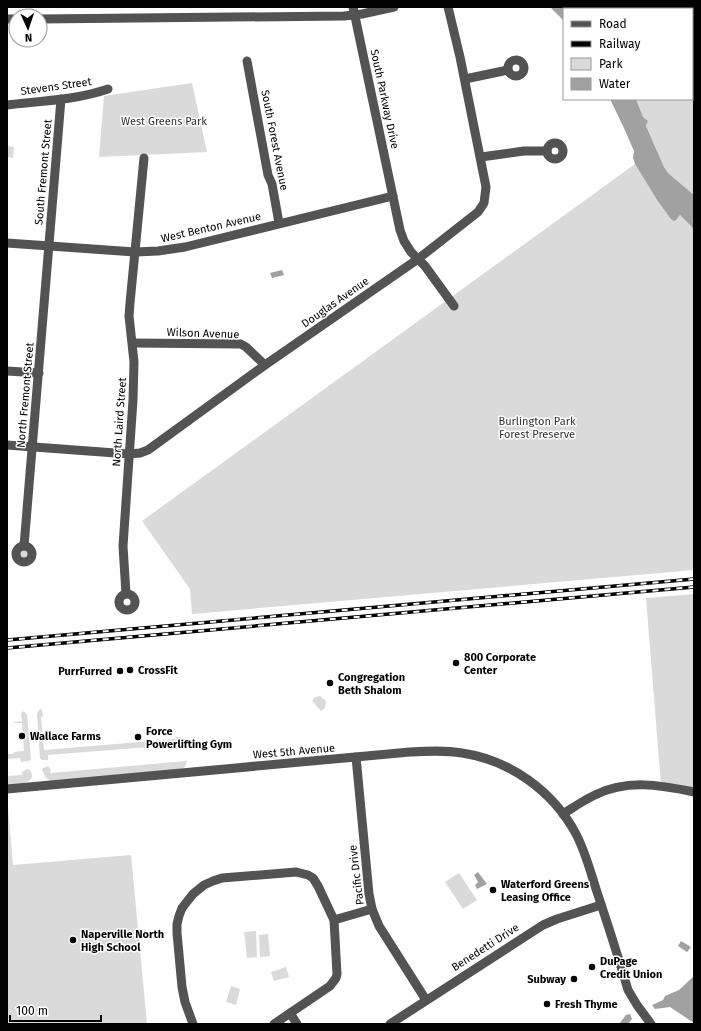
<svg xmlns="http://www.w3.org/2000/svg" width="701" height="1031" viewBox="0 0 701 1031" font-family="'Fira Sans',sans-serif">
<rect width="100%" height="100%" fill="#fff"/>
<g fill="#dadada">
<polygon points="584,7 655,7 656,9 585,9"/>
<polygon points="694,28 694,195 668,173 664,167 646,126 648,121 643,117 636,99 692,99 692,29"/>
<polygon points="192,83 207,152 99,157 104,96"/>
<polygon points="7,146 14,147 13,158 7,157"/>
<polygon points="635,164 657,200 678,217 680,215 692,227 694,233 694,570 192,614 190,589 142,521"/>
<circle cx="24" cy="554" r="4.5"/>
<polygon points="694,594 694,792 661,785 646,598"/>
<polygon points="320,696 326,701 325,708 321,711 312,701 315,697"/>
<polygon points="42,709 43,716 41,717 44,750 176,739 176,737 181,737 180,742 174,745 48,755 48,760 42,760 40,758 37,714 39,710"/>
<polygon points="24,711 27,715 31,759 29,761 21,762 20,758 7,759 7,753 8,754 13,754 14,752 24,751 22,723 14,723 14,722 22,721 21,713"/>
<polygon points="187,761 185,767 181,769 51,781 45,777 42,770 43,768 48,766 51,770 50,773"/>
<path d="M27,769L30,770C39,784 16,784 7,785V776L22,775V772Z"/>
<polygon points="7,796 13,865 131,855 147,1024 7,1024"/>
<polygon points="459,873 477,900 463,909 445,882"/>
<polygon points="256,931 257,957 247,958 244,932"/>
<polygon points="268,934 270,956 260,957 259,935"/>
<polygon points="286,967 289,977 274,981 271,972"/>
<polygon points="231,986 240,989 236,1005 226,1002"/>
</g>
<g fill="#a1a1a1">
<polygon points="550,7 584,7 585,9 564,9 564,21"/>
<polygon points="610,99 636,99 643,117 648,121 646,126 664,167 668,173 694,195 694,233 692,227 680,215 676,220 674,221 671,219 657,200 635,164 633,158 634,151 623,126"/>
<polygon points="282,270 284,275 272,278 270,273"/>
<polygon points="478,872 487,884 477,889 475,885 478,882 474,875"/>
<polygon points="681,941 691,947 687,952 678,946"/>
<polygon points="694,976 694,1023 670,1007 655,1009 652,1005 663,1000 665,996 679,990"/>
<polygon points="630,1014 632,1019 628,1024 619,1024 626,1015"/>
</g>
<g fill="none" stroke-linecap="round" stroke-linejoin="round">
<g stroke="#535353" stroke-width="9">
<polyline points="353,7 400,230 404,241 411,252 425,266 454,306"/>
<polyline points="7,19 16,19"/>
<polyline points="40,19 344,16 362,14 394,7"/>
<circle cx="516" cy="68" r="8"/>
<polyline points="247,61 268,175 272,184 279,223"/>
<polyline points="465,79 508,70"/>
<path d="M7,105C41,101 76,100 108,89"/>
<circle cx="555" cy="151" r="8"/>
<polyline points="481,157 524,151 547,151"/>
<polyline points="7,243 135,252 158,251 185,247 393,196"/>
<polyline points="133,343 241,344 246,347 265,365"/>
<polyline points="7,371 39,373"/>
<polyline points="7,445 129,454 140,453 148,450 265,365 418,259 478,212 484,203 486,187 460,57 448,7"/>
<circle cx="24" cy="554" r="8"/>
<polyline points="24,546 61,99"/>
<circle cx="127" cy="602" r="8"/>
<polyline points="126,594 123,546 133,400 134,362 129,316 130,303 144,158"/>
<polyline points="356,757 369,894 372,909 379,926 426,1000"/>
<path d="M7,789L410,752C428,751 445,750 462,753C510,760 553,791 576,834C585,851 590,870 596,889C607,922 618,956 628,990L637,1005L651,1024"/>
<path d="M563,814C574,807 584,800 595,795C627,779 660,785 694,792"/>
<polyline points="334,920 372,909"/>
<polyline points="290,1013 297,1024"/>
<polyline points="193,1024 185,1002 182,987 177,933 177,924 179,916 182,908 193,894 204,885 213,881 222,878 296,872 308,875 313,878 318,886 334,920 337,974 336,978 330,986 274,1024"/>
<polyline points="390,1024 543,925 557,919 601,905"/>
</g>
<defs>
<g id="rail">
<polyline points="7,640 694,579"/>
<polyline points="7,648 694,587"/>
</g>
</defs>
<use href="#rail" stroke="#000" stroke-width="3.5"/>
<use href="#rail" stroke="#fff" stroke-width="2" stroke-dasharray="6" stroke-linecap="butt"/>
</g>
<g fill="#000" stroke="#fff" stroke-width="1.5">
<circle cx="456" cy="663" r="4"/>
<circle cx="130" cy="670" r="4"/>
<circle cx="120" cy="671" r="4"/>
<circle cx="330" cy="683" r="4"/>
<circle cx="22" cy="736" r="4"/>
<circle cx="138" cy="737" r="4"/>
<circle cx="493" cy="890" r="4"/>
<circle cx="73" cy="940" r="4"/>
<circle cx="592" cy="967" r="4"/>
<circle cx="574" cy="979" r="4"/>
<circle cx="547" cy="1004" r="4"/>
</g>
<g text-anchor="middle" stroke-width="3" stroke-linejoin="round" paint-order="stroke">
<g font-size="11" fill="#000" stroke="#fff">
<text transform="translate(56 86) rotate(-8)" y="4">Stevens Street</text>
<text transform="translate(385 99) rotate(78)" y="4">South Parkway Drive</text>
<text transform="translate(275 140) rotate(79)" y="4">South Forest Avenue</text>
<text transform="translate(43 172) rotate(-85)" y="4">South Fremont Street</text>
<text transform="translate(211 227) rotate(-13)" y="4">West Benton Avenue</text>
<text transform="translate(335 302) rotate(-35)" y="4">Douglas Avenue</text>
<text transform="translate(203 333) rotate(2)" y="4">Wilson Avenue</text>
<text transform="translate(25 395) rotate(-85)" y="4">North Fremont Street</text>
<text transform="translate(119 422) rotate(-86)" y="4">North Laird Street</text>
<text transform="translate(294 751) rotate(-5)" y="4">West 5th Avenue</text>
<text transform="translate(356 875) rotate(-97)" y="4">Pacific Drive</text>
<text transform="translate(485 947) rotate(-33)" y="4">Benedetti Drive</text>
</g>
<g font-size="11" fill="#313131" stroke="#fff">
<text x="164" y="125">West Greens Park</text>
<text x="537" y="425">Burlington Park<tspan x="537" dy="13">Forest Preserve</tspan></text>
</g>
<g font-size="11" font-weight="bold" fill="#000" stroke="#fff" text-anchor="start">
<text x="464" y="661">800 Corporate<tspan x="464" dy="13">Center</tspan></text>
<text x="138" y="674">CrossFit</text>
<text x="112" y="675" text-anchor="end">PurrFurred</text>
<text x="338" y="681">Congregation<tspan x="338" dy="13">Beth Shalom</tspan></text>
<text x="146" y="735">Force<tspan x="146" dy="13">Powerlifting Gym</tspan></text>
<text x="30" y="740">Wallace Farms</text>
<text x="501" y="888">Waterford Greens<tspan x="501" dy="13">Leasing Office</tspan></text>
<text x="81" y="938">Naperville North<tspan x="81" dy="13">High School</tspan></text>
<text x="600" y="965">DuPage<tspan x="600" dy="13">Credit Union</tspan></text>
<text x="566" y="983" text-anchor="end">Subway</text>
<text x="555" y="1008">Fresh Thyme</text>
</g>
</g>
<rect width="701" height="1031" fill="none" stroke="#000000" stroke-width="16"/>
<rect x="563" y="8" width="130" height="92" fill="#ffffff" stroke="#999999"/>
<rect x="571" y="21" width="20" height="6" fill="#535353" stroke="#999999"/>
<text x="599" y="28" font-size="12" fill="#000000">Road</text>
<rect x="571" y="41" width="20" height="6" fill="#000000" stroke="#999999"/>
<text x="599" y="48" font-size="12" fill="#000000">Railway</text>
<rect x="571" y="58" width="20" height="12" fill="#dadada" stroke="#999999"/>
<text x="599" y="68" font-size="12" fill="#000000">Park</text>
<rect x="571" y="78" width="20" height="12" fill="#a1a1a1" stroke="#999999"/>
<text x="599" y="88" font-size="12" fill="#000000">Water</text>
<g transform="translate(28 28) rotate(177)"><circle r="19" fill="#ffffff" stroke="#999999"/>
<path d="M0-3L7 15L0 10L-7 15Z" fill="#000000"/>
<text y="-6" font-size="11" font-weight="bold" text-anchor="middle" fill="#000000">N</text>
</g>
<path d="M10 1015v6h91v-6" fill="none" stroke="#000000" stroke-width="2"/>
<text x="16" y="1015" font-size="12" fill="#000000" stroke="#ffffff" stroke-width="3" paint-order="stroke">100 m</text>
</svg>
